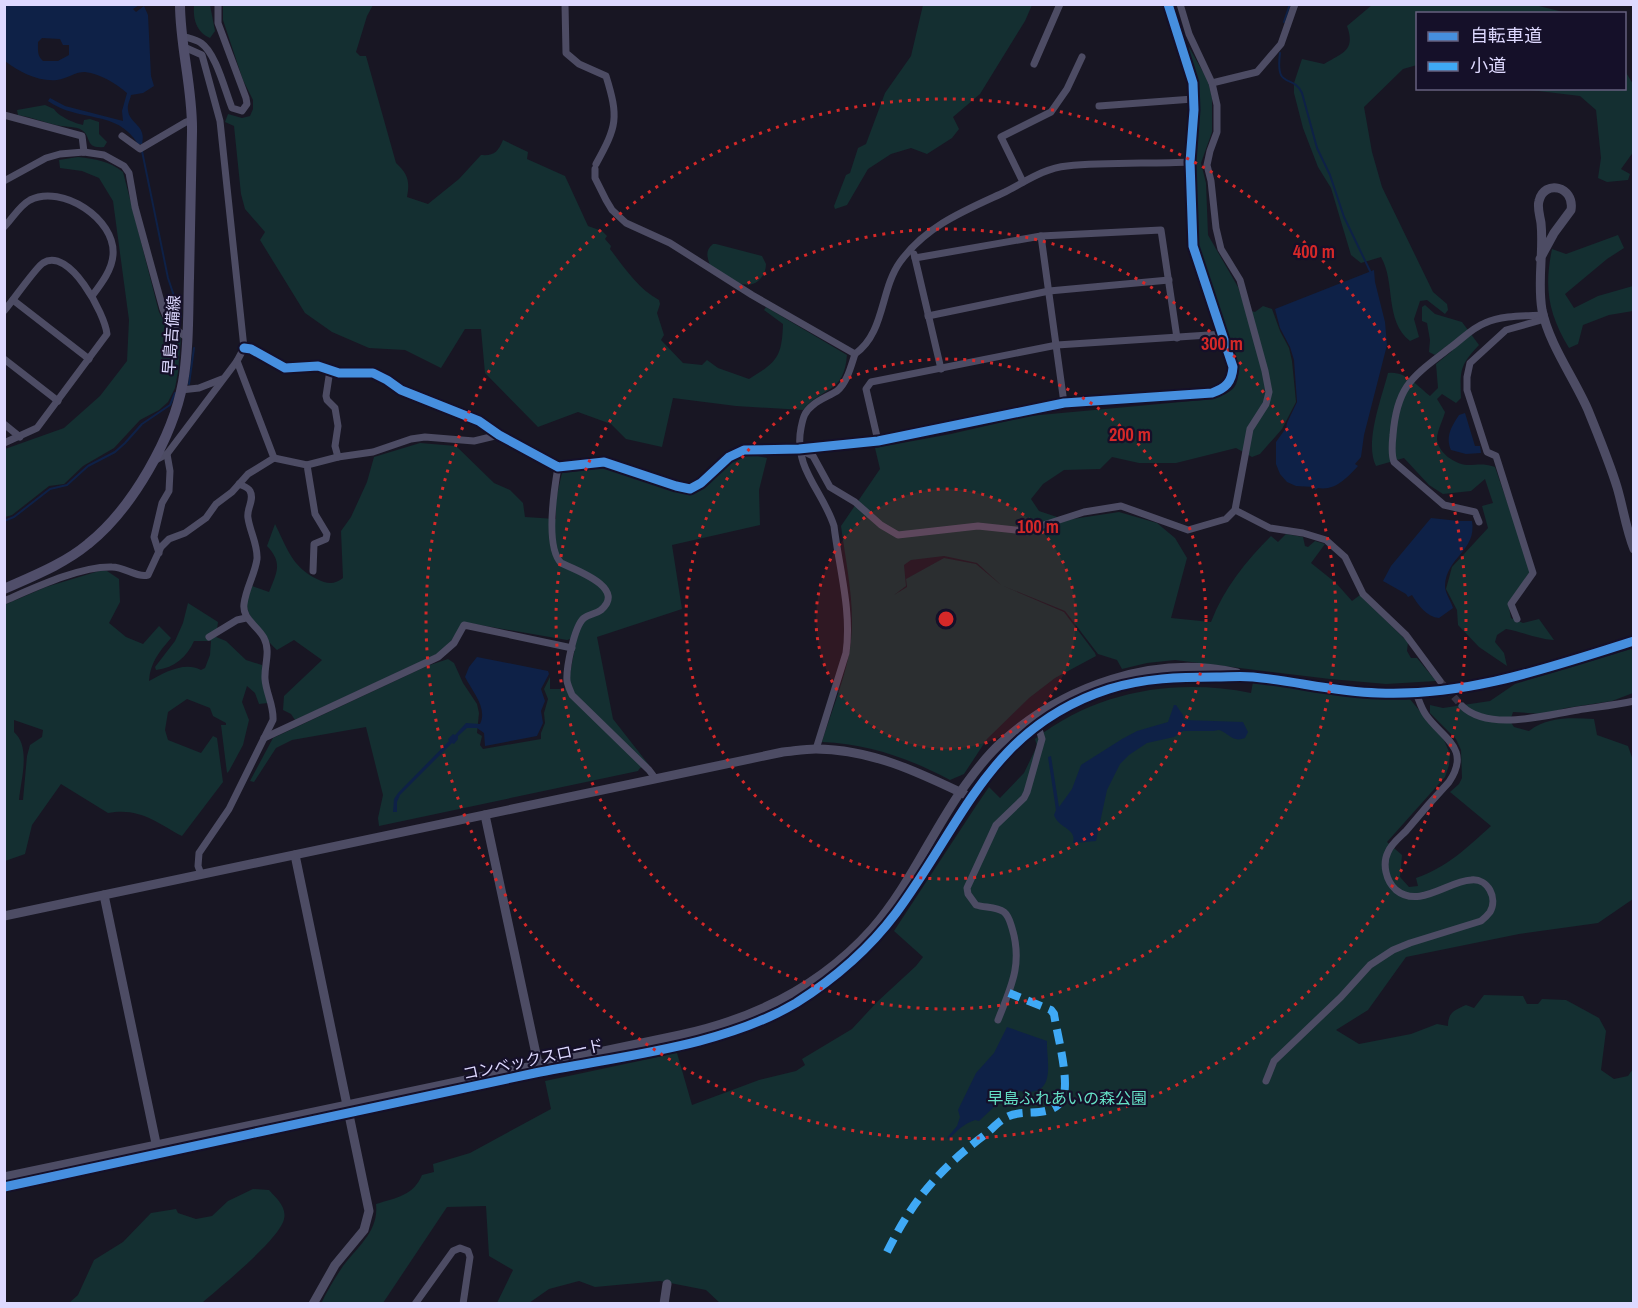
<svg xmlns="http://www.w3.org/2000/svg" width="1638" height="1308" viewBox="0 0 1638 1308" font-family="'Archivo Narrow','Noto Sans JP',sans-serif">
<rect width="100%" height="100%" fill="#181623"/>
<g fill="#142f31" fill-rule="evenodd">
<path d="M194,5H210L215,31L210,38C196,32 193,19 194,5Z"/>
<path d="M223,5H373L367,16L356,52L360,56H366L396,163C408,174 410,181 407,197L428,204L459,179L481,155C494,156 498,152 503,140L528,152L527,159L565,176L588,226L602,231L607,236L605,239L611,246L610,249C624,267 638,289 659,300L660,304L657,313L664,335L661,340L683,363L702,365L707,360L718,368L749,379C777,362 782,357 783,324L764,310L766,307L847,355C844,394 823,386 803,410L736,406L673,398L662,447L626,439L611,424L578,412L538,427L485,373L481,329H465L441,368L405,350L369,348L332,332L305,313L260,240L265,232L245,209L241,194L234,126L225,122L228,114L242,118L250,116L253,109V100L243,80L223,20Z"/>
<polygon points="923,5 1032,5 1025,21 980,94 953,117 959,129 952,138 927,154 911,148 891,154 868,169 847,205 835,209 834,206 846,175 850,173 858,148 866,144 885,93 911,56"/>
<path d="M1372,5H1535L1567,13L1418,14L1417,65L1403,69L1364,107L1372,152L1382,187L1433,292L1447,304L1448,310L1445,314L1427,300L1420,301L1414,319L1419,337L1410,341C1384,320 1396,283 1381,257L1361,263L1351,255L1331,188L1318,167L1303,128L1294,93V83L1302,59L1324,64C1342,53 1356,51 1347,26Z"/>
<path d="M1189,47L1208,81L1212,98V132L1201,163L1206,183L1208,235L1238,287L1244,305L1251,311L1255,312L1263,306L1272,309L1280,331L1289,348L1292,361L1296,402L1282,429L1260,454L1252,457L1236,448L1176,463H1139L1112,457L1100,469L1064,470L1043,484L1031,499L1039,511L1066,520L1119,512L1157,523L1175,538L1187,558L1171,618L1211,622C1224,588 1246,561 1271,536L1278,542L1286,534L1303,537L1305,546L1308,547L1315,541L1325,544L1311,563L1336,583L1352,601L1360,595L1408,642L1407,651L1411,658H1417L1436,681L1386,684L1330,679L1175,660L1147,663L1122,669L1117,660L1098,654L1065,611L1001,585L977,563L944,556L911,560L904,565L906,586L894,595L907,587L906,579L944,558L976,564L1001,585L1064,612L1095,653L1096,656L1055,678L1029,698L987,739L964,774L950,780C909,758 868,744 822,742C831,712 848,672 851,640C855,604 846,564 841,526L880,469L875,448L951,434L1029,416L1203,400C1231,394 1242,391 1237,360L1198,244L1195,182L1198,96L1197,82L1188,54Z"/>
<polygon points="1625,71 1633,84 1634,151 1621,169 1630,174 1628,180 1607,182 1598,178 1601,158 1596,110 1580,96 1521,89 1624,88"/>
<path d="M45,105L54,109C58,116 74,123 83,125L84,120L90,119L99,122V134L107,142L104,147C83,149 93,135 80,129C73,126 63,127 56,125C43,122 31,117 18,115L17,110Z"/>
<path d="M78,157C96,159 109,161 123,172L159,312L168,329L181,338L178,372L175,388L168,402L159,410L140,420L114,448L83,466L64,484L49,486L12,515L5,517V449L64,428L100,396L127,361L129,320L113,201L99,178L82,171L60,168L59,160Z"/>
<path d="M1618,235L1624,248L1607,259L1565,294L1574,308L1598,296L1633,286V311L1609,315L1583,325L1578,344L1569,348C1548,313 1544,288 1552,249L1566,254Z"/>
<path d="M713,244H716L762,256L766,264C766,271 763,277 758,281C744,293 723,273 710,265C707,257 705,250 713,244Z"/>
<path d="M1425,305L1435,314L1462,322L1479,345C1460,365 1460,370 1461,398L1456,403L1442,394L1437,399L1445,412C1443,420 1437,431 1437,439C1438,453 1455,464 1467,465C1480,465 1482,463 1495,467L1531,571L1508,603L1511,618L1523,623L1539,619L1554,640C1537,639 1523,632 1506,629L1497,635L1495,642L1504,653L1507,666L1479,647L1458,625L1457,610L1446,589L1452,567L1488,528L1482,506L1493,503L1485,479L1471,491L1443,494L1429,485L1404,458L1376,466C1364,443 1382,397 1388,373C1404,370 1418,386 1430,396L1438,388L1436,364L1452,351L1448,345L1435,355L1429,352L1430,340L1427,323L1422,321V307Z"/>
<path d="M420,443L456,446L494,483L510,490L523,503L525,517L556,519V499L562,473L603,468L689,494C715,491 718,463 743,455C750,453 760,457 767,458L759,490L760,525L672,545L682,609L597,637L613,719L649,765L640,768L638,771L379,826L378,818L383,795L366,727L292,740L276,748L254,782L250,781L273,738L427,666L448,659L454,663L463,683L477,704L479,713L477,733L482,736L480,745L483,749L541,739V733L545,723L544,713L548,699L544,689L550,677V689H564L570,686L569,679L577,637L567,640L463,622L448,646L439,653L295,720L291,714L283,710L284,696L322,660L294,640L277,650C269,643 246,615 247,605C247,599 250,592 252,586L269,592C277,572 283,563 267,546L275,524C287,548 292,567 317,579C327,584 334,585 343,578L341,531L351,517L367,482L374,457Z"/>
<path d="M99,571H107L119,579L120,602L109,623L126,637L143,644L159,626L171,638C159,652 150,663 149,681C164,673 184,661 201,670L205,668L210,655L211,641H194C187,657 174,668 156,670L155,667L175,641L183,623L188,603L218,622L216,637L226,641L246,660L262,665L263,686L268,703L259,704L255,693L247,686L242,702L249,720L243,745L229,771L227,773L221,725H226V723L213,716L210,708L187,699L168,712L165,730L168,740L201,753L213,736L217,738L223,782L182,836C156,822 139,807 108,813L61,784L32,825L25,854L5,861L4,605L46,587ZM14,720L43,730L42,737L30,745L27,756L23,800H19C21,779 31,747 14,732Z"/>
<path d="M1631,649L1633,651V693L1612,701L1566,708L1544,714L1513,712L1510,721L1514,727L1529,731C1549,716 1571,718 1594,719L1597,735L1628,746L1634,763L1633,899L1598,923L1519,934L1406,957L1368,1010L1336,1030L1359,1044L1411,1034L1437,1024L1448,1026C1448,1012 1455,1010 1466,1005L1474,1008L1484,995L1523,996L1527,1004H1538L1542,999L1566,1000L1599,1018L1606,1031L1601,1070L1614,1079L1628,1076L1633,1069V1303L721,1304L706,1290L660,1281L595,1287L579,1281L549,1289L529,1303H497L513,1270L489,1256L486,1206L447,1207L383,1303L321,1304C327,1291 335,1278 343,1266C358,1246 379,1231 376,1204C396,1198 414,1195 422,1175L434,1172L433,1164L470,1153L551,1109L545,1081L677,1053L692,1105L759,1080L796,1071L805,1065L802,1059L852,1029L877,1002L916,966L923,957L894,931L976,806L989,787L1000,798L1024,773L1037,746L1035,739C1097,691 1175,678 1251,693L1253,682L1341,695L1409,698L1444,740L1450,754L1449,765L1445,777L1387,842L1402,855L1400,877L1409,887L1418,886L1416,878C1446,868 1468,847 1491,826L1450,792L1459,784L1462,778L1461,750L1456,739L1430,713V705L1443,708L1490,701L1515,684Z"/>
<path d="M253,1189L269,1190C276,1198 287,1207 284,1219C280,1239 219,1288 202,1303H69L78,1295L94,1260L123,1242L151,1213L176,1209L178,1213L196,1219L212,1216L228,1201Z"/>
</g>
<g fill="#0e2147" fill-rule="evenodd">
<path d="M6,5H139L133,9L136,12L144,6L148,15L151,76L154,86L143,93L131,95C130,100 127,105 128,110C129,124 147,125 142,144H138C117,109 79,123 48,101L50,98L65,106L123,121L122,111L127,93C115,83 101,74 85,72C74,72 67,79 57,80C39,82 19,72 5,61ZM42,38L60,39L63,45H69V55L58,61H43C37,56 38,50 38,42Z"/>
<path d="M1374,270L1375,282L1385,322L1387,345L1364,435L1361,457L1355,464L1358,466C1347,478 1335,491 1318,488L1315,490L1314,487L1296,486L1287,482L1280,474L1276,464V442L1286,428L1287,423L1297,402L1294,360L1290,347L1280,328L1275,309Z"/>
<path d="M1465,413L1475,446H1480L1481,453L1466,454L1451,450C1445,436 1452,426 1459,415Z"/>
<path d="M1431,518L1459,521H1472C1477,551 1446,557 1445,586C1445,593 1451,601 1453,608L1439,618C1427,617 1418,605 1412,595L1408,597L1406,594L1383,581L1391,566Z"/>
<path d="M477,657L548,671L549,674L541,689L545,701L541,711L543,723L537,736L485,746L484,733L477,728H467L458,736V739L454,744L452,743L400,795L397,802V812H393L394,799L398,793L449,741L448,739L453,734L455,735L466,723L480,724C488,708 472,691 465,677L469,667Z"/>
<path d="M1174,705H1176L1183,715L1184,720L1243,722L1248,732L1245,738C1232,743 1229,733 1219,730L1213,731H1183L1174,737L1147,743L1129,755L1120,764L1107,790L1096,841L1073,843C1077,828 1059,829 1054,815L1056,810L1048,757L1051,756L1059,807L1072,789L1081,765L1122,739L1137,731L1168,722Z"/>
<path d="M1007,1027L1047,1041C1046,1057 1056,1090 1031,1092C1025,1093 1018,1090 1011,1091L979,1121L975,1120C963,1124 957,1131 949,1139L947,1138L957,1126L960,1117L958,1110L976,1073L994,1053Z"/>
</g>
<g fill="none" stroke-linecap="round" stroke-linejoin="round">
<g stroke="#0e2147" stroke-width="2">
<polyline points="1284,22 1290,4"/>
<path d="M1280,53C1275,91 1293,73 1302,93L1317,148L1330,175L1344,217L1371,273"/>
<polyline points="142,151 168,278 181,317"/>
<polyline points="189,384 194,348"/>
<polyline points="4,521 14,517 50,489 67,485 88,466 115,452 125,443 142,424 170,405 175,393"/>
</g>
<polyline stroke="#363344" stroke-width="7" stroke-dasharray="7 3.5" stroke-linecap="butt" points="1440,681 1462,706"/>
<g stroke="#4d4c64" stroke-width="7">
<path d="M565,4L566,53L579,64L606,76C619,118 617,126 596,164"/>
<path d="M182,36C188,38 196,39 201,43C216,53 225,91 232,108L242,111L247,104L246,98L218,23V4"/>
<polyline points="1034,64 1060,4"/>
<polyline points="1212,83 1257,72 1281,44 1295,4"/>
<polyline points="1099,106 1193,99"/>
<polyline points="4,115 82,136 84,152"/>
<polyline points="122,136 140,149 186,122 192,120"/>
<path d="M595,169V178L606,200L612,210L626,223L670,243L752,295L855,354C885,333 880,290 900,262C927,225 966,210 1005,192C1025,182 1044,168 1067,166C1108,162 1150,164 1190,162"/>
<polyline points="4,181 46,158 60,154 84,152 104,155 124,166 129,173 135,207 163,309 170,326 188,338"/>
<polyline points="1023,182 1001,137 1051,112 1067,89 1082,57"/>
<path d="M4,227C13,218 19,206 30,200C62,184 116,219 113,255C112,270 101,284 92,296"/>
<polyline points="1041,236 1064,403"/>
<polyline points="914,254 941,369"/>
<polyline points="915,258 1041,236 1161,230 1177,338"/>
<polyline points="13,300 89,359"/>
<path d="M4,311C12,302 36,267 43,263C69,246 105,314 107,334L37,428L4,443"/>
<polyline points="928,316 1049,291 1169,280"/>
<path d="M244,348L251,349L285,368L318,366L339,373H373L387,380L401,390L479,421L499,435L558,467L604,462L676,486L690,489L701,483L729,457L744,450L799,449L878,441L1064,403L1212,393C1226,388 1232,382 1233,367L1193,246L1190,162L1194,110L1193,83L1168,4"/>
<polyline points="4,359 58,401"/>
<polyline points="330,370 326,396 327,400 335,408 338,426 335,446 338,457"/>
<polyline points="181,390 199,388 222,379"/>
<polyline points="4,424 20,437"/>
<polyline points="878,441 866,389 871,382 1057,345 1224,334"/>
<polyline points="799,449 813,456 830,487 855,502 881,525 898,535 978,526 1025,531 1084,512 1121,506 1188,530 1226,519 1235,510 1250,429 1266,404 1269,392 1265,371 1240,280 1221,249 1216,228 1211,181 1207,165 1210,151 1217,132 1217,105 1212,83 1189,34 1180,4"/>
<polyline points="274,458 307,465 315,514 327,534 326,539 314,544 313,571"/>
<polyline points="154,461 167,454 237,361 244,348 220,121 202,55 184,47"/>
<polyline points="307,465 338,457 373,452 411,439 425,437 474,441 499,435"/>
<path d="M558,467C554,490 545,546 561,563C576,570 627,588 601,610C596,614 589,614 584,618C574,626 566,669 567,681C568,686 570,690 572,695L649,770L655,778"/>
<polyline points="1235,510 1270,528 1303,533 1326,540 1345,557 1363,594 1406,635 1440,681"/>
<path d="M1479,522L1475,512L1444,505L1394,462C1391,454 1392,444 1393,435C1397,384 1414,376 1451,347C1462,339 1472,328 1485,323C1502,315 1525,316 1544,315"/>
<polyline points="159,553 154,537 162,503 169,491 170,471 167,454"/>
<path d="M4,601C34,588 80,566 112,567C125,567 137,578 148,575L161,547L169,539L185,533L206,518L216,504L232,492L248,474L274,458L237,361"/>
<polyline points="1517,619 1511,604 1533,573 1496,456 1487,452 1467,390 1467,377 1470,363 1506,330 1545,319"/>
<polyline points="209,637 237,620 246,618"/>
<path d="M1462,706C1489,732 1545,715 1578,710C1597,707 1615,705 1634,701"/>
<polyline points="264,738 438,657 454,643 464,625 572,648"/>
<path d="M816,749L846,653C852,611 839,568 834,526C823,491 793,468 801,428C803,418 804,412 813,405C820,399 829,396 837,391C847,383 851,366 855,354"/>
<path d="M201,874L198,866L199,853L229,809L273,720C274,706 266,693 265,679C264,665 271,652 264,638C257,625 242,619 244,604C246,588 255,574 257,559C258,545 250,532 248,518C246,509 255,500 250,491C248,487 243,486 239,484"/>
<path d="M998,1020C1011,987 1023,964 1012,928C1010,922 1009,916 1004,912C996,906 985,908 976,905L968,894L967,888L996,825L1024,798L1027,792L1042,739L1038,726"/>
<path d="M1266,1081L1274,1061L1341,997L1370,965L1393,950L1410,943L1481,921C1485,918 1487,916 1490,912C1498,898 1488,878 1471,880C1448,881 1419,909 1396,890C1386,881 1382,864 1388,852C1391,844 1400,837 1406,831C1420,814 1434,798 1449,782C1472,748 1442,738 1426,715C1421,708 1419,700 1416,693"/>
<polyline points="415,1304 453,1251 460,1248 468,1251 470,1257 463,1304"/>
</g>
<g stroke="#4d4c64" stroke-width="9">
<path d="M1540,259L1554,233L1571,210C1575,186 1544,179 1539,201C1537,208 1540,216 1541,223C1544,252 1537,281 1542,310C1549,344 1574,378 1588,410C1598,435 1609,461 1617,487C1623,507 1626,529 1634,549"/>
<polyline points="485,815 539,1068"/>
<polyline points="295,855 369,1211 364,1230 335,1265 313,1304"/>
<polyline points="104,895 157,1148"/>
<path d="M4,916L783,752C794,751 805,749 816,749C870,749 918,772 966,795"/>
<path d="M4,1177L680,1035C754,1019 821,986 872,929C908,888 930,836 961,791C973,774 986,756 1002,742C1064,686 1155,654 1237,673"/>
<path d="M4,1187C181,1148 358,1111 535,1073C619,1056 722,1047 796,1003C834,979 869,949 896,913C963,823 990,727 1109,689C1144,678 1180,677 1216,677C1228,677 1241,676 1253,677C1295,681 1335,692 1378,693C1467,697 1550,667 1634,641"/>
<polyline points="664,1304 667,1284"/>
</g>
<path stroke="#504e6a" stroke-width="10" d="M4,589C33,576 64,564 88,544C132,509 173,437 183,382C189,348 188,312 189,278C190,229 191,181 192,132C193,89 180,47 180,4"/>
<path stroke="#3fa9f5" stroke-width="8" stroke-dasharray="15 8" stroke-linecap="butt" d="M887,1252C912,1201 940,1168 986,1134C993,1128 999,1121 1007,1117C1024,1108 1050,1119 1062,1100C1071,1084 1057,1034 1054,1014L1051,1010L1009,993"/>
<defs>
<g id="cycleway">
<path d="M244,348L251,349L285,368L318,366L339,373H373L387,380L401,390L479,421L499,435L558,467L604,462L676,486L690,489L701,483L729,457L744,450L799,449L878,441L1064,403L1212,393C1226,388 1232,382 1233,367L1193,246L1190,162L1194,110L1193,83L1168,4"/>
<path d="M4,1187C181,1148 358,1111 535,1073C619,1056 722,1047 796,1003C834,979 869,949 896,913C963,823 990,727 1109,689C1144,678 1180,677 1216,677C1228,677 1241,676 1253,677C1295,681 1335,692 1378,693C1467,697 1550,667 1634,641"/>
</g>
</defs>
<use href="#cycleway" stroke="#151029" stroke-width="13"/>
<use href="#cycleway" stroke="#468fdf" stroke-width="9"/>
</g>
<circle cx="946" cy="619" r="130" fill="#d62828" fill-opacity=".12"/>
<g fill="none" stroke="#d62828" stroke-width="3" stroke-dasharray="3 6">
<circle cx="946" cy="619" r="130"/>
<circle cx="946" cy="619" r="260"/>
<circle cx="946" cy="619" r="390"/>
<circle cx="946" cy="619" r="520"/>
</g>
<g text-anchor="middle" stroke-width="4.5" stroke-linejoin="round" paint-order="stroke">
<g font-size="16" fill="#ded9ff" stroke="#151029">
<text transform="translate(171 335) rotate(-86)" y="6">早島吉備線</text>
<text transform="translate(533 1059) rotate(-12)" y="6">コンベックスロード</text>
</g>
<g font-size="16" fill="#64e0c5" stroke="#151029">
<text x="1067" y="1104">早島ふれあいの森公園</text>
</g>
</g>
<circle cx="946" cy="619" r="9" fill="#d62828" stroke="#151029" stroke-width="3"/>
<g font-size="18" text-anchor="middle" font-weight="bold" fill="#d62828" stroke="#151029" stroke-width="4.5" stroke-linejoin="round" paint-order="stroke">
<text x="1314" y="258">400 m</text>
<text x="1222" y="350">300 m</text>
<text x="1130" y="441">200 m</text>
<text x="1038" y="533">100 m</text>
</g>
<rect width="1638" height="1308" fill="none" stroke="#ded9ff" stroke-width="12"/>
<rect x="1416" y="12" width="210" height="78" fill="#151029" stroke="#65607f" stroke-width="1.5"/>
<rect x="1428" y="32" width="30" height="9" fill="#468fdf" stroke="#65607f" stroke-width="1.5"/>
<text x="1470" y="42" font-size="18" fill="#ded9ff">自転車道</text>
<rect x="1428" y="62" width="30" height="9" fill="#3fa9f5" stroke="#65607f" stroke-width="1.5"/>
<text x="1470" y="72" font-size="18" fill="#ded9ff">小道</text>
</svg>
